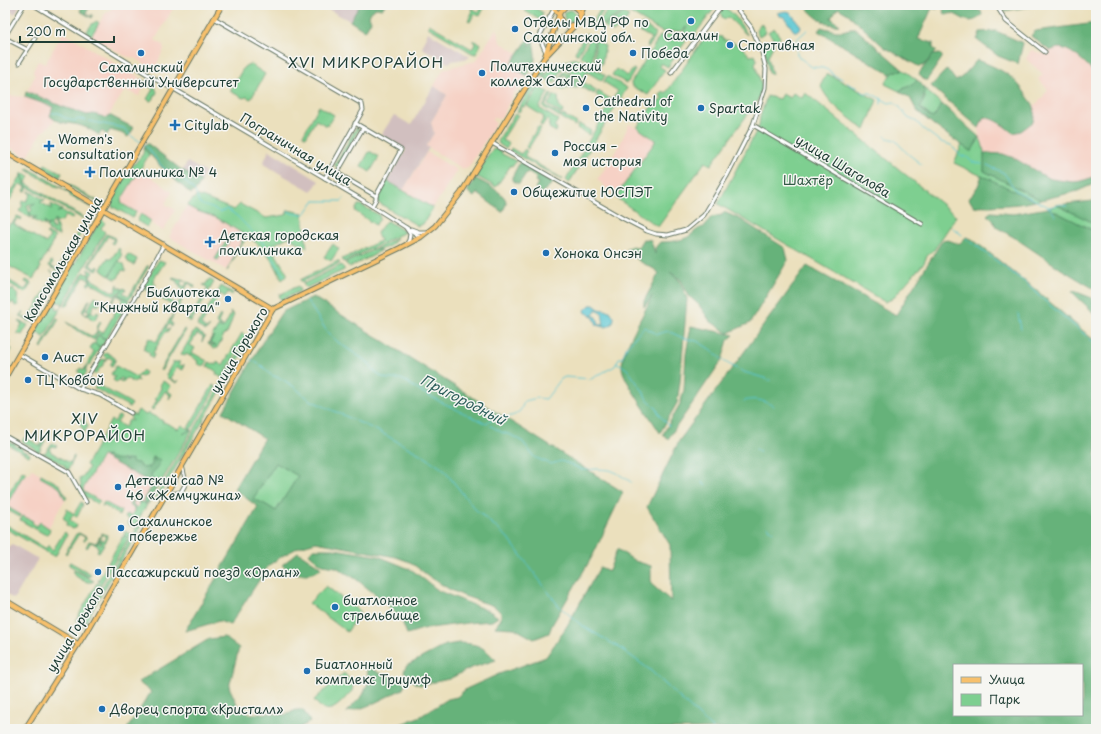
<svg xmlns="http://www.w3.org/2000/svg" width="1101" height="734" viewBox="0 0 1101 734" font-family="'Playpen Sans',sans-serif">
<rect width="100%" height="100%" fill="#f6f6f2"/>
<filter id="ink" filterUnits="userSpaceOnUse"><feTurbulence type="fractalNoise" baseFrequency=".025" numOctaves="2"/><feDisplacementMap in="SourceGraphic" scale="8" xChannelSelector="R" yChannelSelector="G"/><feConvolveMatrix kernelMatrix="1 2 1 2 8 2 1 2 1" color-interpolation-filters="sRGB"/></filter>
<filter id="wash" filterUnits="userSpaceOnUse"><feTurbulence type="fractalNoise" baseFrequency=".012" numOctaves="4" result="noise"/><feDisplacementMap in="SourceGraphic" scale="16" xChannelSelector="R" yChannelSelector="G"/><feGaussianBlur stdDeviation="0.9" result="paint"/><feColorMatrix in="noise" values="0 0 0 0 0 0 0 0 0 0 0 0 0 0 0 0 0 1.4 0 .05"/><feComposite in="paint" operator="in"/></filter>
<g filter="url(#wash)">
<rect width="100%" height="100%" fill="#ebe0bd"/>
<g fill="#f6d1c5">
<polygon points="113,5 175,5 155,40 163,45 164,49 154,70 134,58 125,56 91,36 105,14 111,9"/>
<polygon points="497,27 500,42 519,54 511,65 527,76 520,86 514,93 501,118 498,119 493,117 492,120 496,123 469,167 466,169 462,169 426,146 434,133 431,122 447,95 434,86 443,70 447,68 476,61"/>
<polygon points="63,32 147,82 139,96 125,90 107,118 94,114 87,115 61,106 27,91 35,76 33,71 38,61 45,64"/>
<polygon points="1060,48 1074,54 1093,71 1096,76 1096,176 1082,181 1070,182 1046,177 1014,158 1003,154 984,153 982,141 979,137 979,128 984,117 990,118 999,123 1013,133 1035,112 1034,106 1042,98 1048,89 1038,79 1043,74 1026,59 1031,50 1042,54 1048,49 1050,51"/>
<polygon points="5,95 25,97 53,107 51,117 55,120 44,131 43,131 27,157 5,144"/>
<polygon points="629,124 635,127 638,126 638,128 655,140 655,142 615,197 597,179 600,176 620,144"/>
<polygon points="427,152 457,170 433,208 403,190"/>
<polygon points="141,169 172,192 165,204 175,210 163,231 152,224 153,222 122,204 121,200"/>
<polygon points="187,206 197,211 217,218 245,235 226,270 169,237"/>
<polygon points="103,455 153,484 133,519 83,490"/>
<polygon points="32,469 59,485 66,498 47,530 6,506 21,479 31,472"/>
</g>
<g fill="#d1bfbf">
<polygon points="5,5 20,5 15,14 5,8"/>
<polygon points="320,5 360,5 350,21"/>
<polygon points="428,32 469,56 469,58 452,61 448,63 422,48"/>
<polygon points="434,86 447,95 431,122 434,133 426,146 429,148 403,190 387,181 406,150 381,135 394,115 411,125"/>
<polygon points="269,150 319,181 315,187 311,191 263,164"/>
<polygon points="187,162 205,172 201,181 183,170"/>
<polygon points="12,544 38,559 14,599 5,594 5,552"/>
</g>
<g fill="#7ecf90" stroke="#4e8662">
<polygon points="526,5 529,5 542,12 542,15 540,20 525,11"/>
<polygon points="603,5 606,6 595,24 593,22"/>
<polygon points="610,5 623,12 602,25 599,23"/>
<polygon points="617,5 717,5 692,38 683,32 687,27 686,27 682,31 662,32"/>
<polygon points="482,7 484,8 480,16 474,14 470,22 468,21 472,13 471,8 479,12"/>
<path d="M723,8C734,10 741,26 747,34V35L728,17L725,20L721,16L722,15L720,13Z"/>
<circle cx="570" cy="16" r="6"/>
<polygon points="624,13 629,16 627,20 613,32 603,26"/>
<polygon points="97,21 99,23 91,36 88,34 87,31 92,24"/>
<polygon points="761,23 766,32 759,36 756,30"/>
<polygon points="429,24 472,49 475,44 473,41 473,40 481,44 476,54 472,53 428,27"/>
<polygon points="642,24 656,33 649,47 647,46 651,38 639,31"/>
<polygon points="774,28 780,37 777,42 772,40 773,38 768,32"/>
<polygon points="586,33 589,35 578,54 576,54 575,52"/>
<polygon points="677,34 686,41 668,67 661,63 659,66 665,70 648,95 632,86 631,83 660,36"/>
<path d="M712,35L722,37V39C724,40 728,41 731,42C739,44 745,50 750,56L755,55L757,60L755,64L762,86L758,100L711,165L705,162L658,227L615,197L655,142V140L638,128V126L656,100L659,102L662,98L660,95L663,91L666,93L705,37Z"/>
<polygon points="591,37 594,39 592,63 580,56"/>
<polygon points="595,39 605,46 602,63 599,67 594,64 595,56"/>
<polygon points="771,42 774,44 768,56 772,74 771,75 769,73 764,48"/>
<polygon points="576,58 605,75 602,81 587,72 582,79 563,67 554,83 544,78 551,67 555,69 559,63"/>
<polygon points="546,63 549,66 543,77 539,74"/>
<polygon points="250,64 265,74 251,99 246,97 243,98 230,91 244,67 247,65"/>
<polygon points="616,69 628,76 633,69 635,70 628,82 626,83 612,75"/>
<path d="M902,69L917,80L912,85L900,90L899,91L885,84C889,76 892,71 902,71Z"/>
<polygon points="564,71 581,81 580,84 564,74 557,85 556,85"/>
<path d="M828,74L877,100L865,130C849,117 830,106 821,87L823,79Z"/>
<polygon points="607,76 627,88 569,183 566,180 610,104 596,95 598,91 612,100 618,91 604,82"/>
<polygon points="565,77 579,85 577,88 570,87 563,90 558,87"/>
<polygon points="141,79 155,87 157,92 153,100 150,101 147,99 153,89 140,80"/>
<polygon points="583,82 596,90 594,94 580,86"/>
<polygon points="533,84 537,86 525,107 523,106 519,112 517,111"/>
<polygon points="923,86 929,93 943,105 941,105 934,117 932,118 920,107 925,98"/>
<polygon points="539,87 548,92 539,108 558,120 554,127 557,129 556,132 549,128 550,124 547,119 542,126 540,125 544,117 527,106"/>
<polygon points="793,93 802,98 805,93 812,98 955,215 956,217 934,250 927,256 924,263 892,299 885,302 718,204 759,126 760,117 767,96 779,99 782,94 790,98"/>
<polygon points="550,94 552,95 545,106 561,115 560,117 543,107"/>
<polygon points="554,95 558,97 559,106 563,111 562,114 548,105"/>
<polygon points="319,106 334,115 327,126 316,120 306,137 303,135"/>
<polygon points="515,114 518,115 502,140 509,144 506,149 499,144 498,140"/>
<polygon points="563,115 577,123 575,126 561,118"/>
<polygon points="579,124 591,131 589,135 577,128"/>
<polygon points="538,127 541,128 528,149 526,147"/>
<polygon points="356,128 359,129 338,165 340,167 339,168 335,166 335,164"/>
<path d="M979,137C985,146 985,160 984,171L1041,200L1035,201L954,163L962,145L970,151L977,143Z"/>
<polygon points="144,148 149,155 121,200 122,204 136,212 133,218 113,207 111,203 129,170 143,154"/>
<polygon points="511,148 521,154 525,149 527,151 525,154 525,157 563,179 562,180 510,151"/>
<polygon points="494,149 501,151 502,154 516,161 513,166 511,165 496,187 476,176 492,150"/>
<polygon points="369,152 371,152 379,157 370,172 361,166"/>
<polygon points="31,161 60,179 59,180 31,164"/>
<polygon points="45,164 62,173 60,177 43,167"/>
<polygon points="28,168 76,196 81,201 92,208 70,196 70,194 60,187 58,188 27,170"/>
<polygon points="22,173 30,177 26,182 27,184 84,218 81,218 26,186"/>
<polygon points="22,174 26,187 28,188 25,192 24,191 26,187 20,184 19,185 5,208 5,203"/>
<polygon points="63,181 96,200 97,202 63,183"/>
<polygon points="387,181 433,208 423,224 418,226 377,202"/>
<polygon points="29,191 45,200 40,202 52,209 51,204 62,210 57,212 63,211 73,217 72,219 65,216 62,221 56,223 55,219 55,223 53,222 51,225 53,229 55,228 54,224 56,224 59,235 59,236 48,231 49,229 46,227 50,224 46,225 44,221 45,226 32,219 37,217 32,217 30,212 32,210 31,208 29,207 36,203 27,205 31,218 19,211 23,205 21,204 23,201 27,201 31,194 28,192"/>
<path d="M196,196H199L234,210L240,204L266,218L286,215L288,210L303,213L307,248L288,237L271,246L288,275L282,280C273,259 267,250 247,236L227,271L245,235L217,218L197,211L187,206Z"/>
<polygon points="358,205 361,205 379,215 380,219 375,225 355,211"/>
<polygon points="1057,205 1096,224 1096,232 1048,208"/>
<polygon points="141,214 151,221 147,227 137,221"/>
<polygon points="17,216 22,218 21,220 18,218 14,223 15,225 46,243 50,237 46,234 47,233 55,237 49,250 50,251 48,251 47,252 49,254 47,253 40,265 41,267 33,279 5,264 5,232 10,223 12,224"/>
<polygon points="101,219 105,223 101,228 105,232 62,306 63,304 60,302 58,303 54,299"/>
<polygon points="386,221 388,221 405,232 344,262 342,259 380,241 377,233"/>
<polygon points="83,225 85,226 59,272 49,266 51,261 53,262 51,266 56,269 58,268"/>
<polygon points="106,234 114,237 115,240 113,244 111,243 114,239 108,236 90,265 96,269 98,266 99,267 97,271 88,266"/>
<polygon points="230,235 232,236 218,260 215,259"/>
<path d="M397,238C392,246 384,250 375,249Z"/>
<polygon points="333,244 339,249 331,261 324,257"/>
<polygon points="119,248 122,256 109,276 102,271 101,269 107,259 111,259"/>
<polygon points="373,250 381,250 374,255 350,267 345,263"/>
<polygon points="128,254 137,259 134,265 128,262 126,257"/>
<polygon points="119,260 121,263 124,264 126,271 122,270 118,278 115,279 110,276"/>
<polygon points="159,260 165,262 153,280 153,283 156,284 153,289 152,289 144,284"/>
<polygon points="338,261 340,263 302,282 300,280"/>
<polygon points="341,265 344,268 344,270 306,288 303,284"/>
<polygon points="147,266 149,266 129,300 119,294 124,288 126,289 123,293 129,296"/>
<polygon points="88,269 93,272 90,277 91,279 113,292 115,292 118,284 118,287 123,289 114,296 91,283"/>
<polygon points="50,271 57,275 30,322 21,317 21,314 23,311 24,312 22,316 27,319 29,318 55,274"/>
<polygon points="84,272 89,275 91,282 89,285 87,284 90,280 84,277 67,306 65,305"/>
<polygon points="59,276 60,276 32,323"/>
<polygon points="173,277 180,279 183,279 194,285 195,288 189,283 183,291 179,286 180,284 185,287 187,282 183,279 180,285 177,283 177,281 172,279"/>
<polygon points="5,278 25,290 29,284 25,282 26,280 30,282 31,284 26,292 25,293 5,281"/>
<polygon points="209,279 214,282 191,322 187,319 187,318 190,319 208,288 203,285 206,284"/>
<polygon points="143,285 177,305 181,299 182,300 179,306 181,307 180,310 143,288"/>
<polygon points="221,286 233,293 232,295 228,292 225,297 218,292"/>
<polygon points="298,286 300,291 281,300 279,295"/>
<polygon points="14,289 13,290 18,295 17,299 19,300 18,303 19,305 15,306 13,302 10,304 7,298 9,296 5,293"/>
<polygon points="217,293 220,294 201,325 206,329 210,326 206,331 197,326"/>
<path d="M118,294L129,301L106,339C96,333 94,332 100,321L101,322L97,330L103,333L123,299L117,295L113,302L112,301Z"/>
<polygon points="95,296 102,300 98,306 95,304 91,311 95,314 97,311 99,313 96,319 93,320 88,316 91,311 87,316 82,311 89,300 90,300 83,313 87,315 89,311 86,309 88,309"/>
<polygon points="51,305 57,306 56,308 59,310 61,308 44,337 37,333 31,344 29,343"/>
<path d="M230,312L234,315C231,321 230,327 227,333H226L223,336H222L223,337L217,348L214,349L211,347L212,345L216,346L210,343L214,336L209,343L211,344L210,346L208,344L214,332L216,333L215,332L218,327L222,329L223,328L217,325L216,322L220,315L221,316L218,323L224,327L231,314L230,313Z"/>
<polygon points="173,314 174,314 170,322 173,324 171,327 171,325 169,324 166,328 168,330 170,328 168,332 166,331 153,353 154,355 152,359 152,357 149,355 150,353 143,349 149,338 156,342"/>
<polygon points="57,318 59,319 42,348 41,347"/>
<polygon points="19,321 28,325 22,335 17,333 22,324 18,322"/>
<polygon points="66,322 93,337 96,332 97,334 94,340 75,329"/>
<polygon points="184,329 186,330 161,371 160,370"/>
<polygon points="195,330 203,335 205,337 202,342 203,337 197,334 190,345 195,348 190,356 186,354 185,356 181,354"/>
<polygon points="242,333 246,336 222,378 216,374 217,372 208,366 207,367 209,362 216,365 217,362 223,365"/>
<polygon points="98,335 106,340 101,347 96,344 95,341"/>
<polygon points="5,339 11,342 9,347 12,349 5,362"/>
<polygon points="93,343 100,347 90,365 89,364 85,370 87,371 81,381 80,380 83,375 78,372 80,368 84,370 94,352 90,349"/>
<polygon points="244,344 245,348 228,378 224,378"/>
<polygon points="106,352 115,358 115,361 112,366 110,365 113,360 108,357 107,359 103,355"/>
<polygon points="193,353 207,361 205,365 202,366 197,363 198,361 190,356"/>
<polygon points="102,359 106,360 101,368 100,368 95,375 93,373"/>
<polygon points="173,362 180,362 179,364 182,366 184,364 183,370 177,367 170,378 176,382 179,380 177,383 167,378 166,375"/>
<polygon points="116,366 136,377 143,370 145,373 142,377 139,376 137,378 139,381 137,380 133,382 126,378 122,383 119,381 119,380 122,381 123,379 121,378 116,382 113,380 115,377 111,374"/>
<polygon points="163,381 171,386 168,391 172,394 169,399 170,395 165,391 153,410 151,409 157,400 155,399 161,388 160,385"/>
<polygon points="222,382 224,385 158,498 155,497"/>
<polygon points="98,385 129,402 132,404 130,407 94,388"/>
<polygon points="213,385 216,387 193,427 190,429 188,428"/>
<polygon points="138,410 146,415 148,413 163,421 162,423 164,422 178,429 182,425 190,430 183,434 192,429 188,437 158,487 105,456 102,456 83,489 84,492 100,501 98,504 82,495 80,487 81,485 79,478 81,479 89,467 86,465 111,420 114,422 118,416 121,417 117,423 125,427 129,420 132,421 132,420 130,418 133,414 135,416"/>
<polygon points="79,420 84,420 88,426 84,433"/>
<polygon points="25,437 40,446 44,440 41,439 41,437 44,439 45,441 39,452 36,452 35,449 22,441"/>
<polygon points="7,439 12,444 13,443 16,444 15,446 22,448 22,450 25,452 26,451 30,454 29,456 5,443 5,440"/>
<polygon points="52,443 57,446 55,447 52,446 50,450 51,452 70,463 73,458 72,457 74,456 74,458 68,470 65,468 65,466 45,454 41,455 42,453 45,453"/>
<polygon points="276,463 298,476 276,511 263,503 252,500"/>
<polygon points="22,471 23,472 24,471 26,473 21,479 6,506 21,515 20,517 5,509 5,500"/>
<polygon points="41,474 60,485 67,498 65,499 60,488 40,477"/>
<polygon points="133,498 135,499 132,505 137,508 140,503 136,500 136,499 147,505 134,527 128,524 130,520 125,517 127,514 131,516 135,509 129,505"/>
<polygon points="81,502 83,503 82,507 77,517 73,515 70,520 77,525 76,528 72,529 66,525 67,521 63,518 67,509 74,514"/>
<polygon points="104,502 121,511 119,516 117,513 105,506 102,506"/>
<polygon points="23,516 33,521 32,523 37,526 40,522 50,529 49,532 47,534 44,534 20,520"/>
<polygon points="140,522 142,522 139,530 82,628 80,625"/>
<polygon points="5,524 45,548 47,548 49,544 50,545 49,547 53,550 63,534 65,532 67,535 55,557 5,528"/>
<polygon points="125,531 131,534 101,584 98,581 123,536 128,538 124,535"/>
<polygon points="79,533 86,537 86,539 85,541 83,540 85,537 79,534 66,554 65,553 76,534"/>
<polygon points="102,533 107,535 108,538 99,552 97,551 99,547 96,545 98,542 101,544 102,542 99,541 100,539 104,541 106,537 102,534 96,545 91,542 87,548 86,547 89,541 96,543"/>
<polygon points="70,562 91,574 89,577 69,565"/>
<path d="M74,570L94,581C87,585 79,578 73,574Z"/>
<polygon points="97,583 101,585 79,622 76,620"/>
<polygon points="326,586 360,612 347,632 309,603"/>
<path d="M344,673L353,684L352,691C339,704 329,720 314,700Z"/>
</g>
<g fill="#66b27a" stroke="#427857" fill-rule="evenodd">
<polygon points="83,5 91,5 86,13 91,17 92,14 93,16 92,18 80,11"/>
<polygon points="360,5 385,5 382,9 376,8 371,12 369,16 371,21 365,31 350,21"/>
<path d="M805,5H938L937,9L932,8L918,39L933,43V48L937,51L933,55L940,54L942,56V58L927,80H924L919,75L920,72L933,55L923,66H918L884,47L848,14L838,8L831,18L840,25C827,27 812,16 805,5Z"/>
<path d="M945,5H961L981,11L982,15C966,31 957,8 947,15L943,12Z"/>
<polygon points="1001,5 1040,5 1004,11 1002,8"/>
<path d="M1096,23V76C1090,66 1071,48 1059,48C1056,48 1052,50 1050,51L1031,36L1035,31Z"/>
<polygon points="821,27 836,31 843,31 852,28 855,28 902,69 902,71 896,71 890,74 818,31"/>
<polygon points="996,31 1023,43 1018,64 998,56 977,40 980,32"/>
<path d="M529,38L532,40L529,45L530,46L533,41C536,59 537,60 527,76L510,65Z"/>
<path d="M977,60C999,68 1014,75 1027,96C1029,99 1033,103 1034,107C1035,112 1034,117 1033,122L1021,131L1013,133C1004,126 996,119 984,117L979,128L931,86L947,69L956,81L963,76Z"/>
<path d="M917,80C927,87 925,98 920,107L921,109L932,118L934,117L941,105H943L979,137L972,151H970L935,126L917,111L910,98L899,91L900,90L912,85Z"/>
<path d="M26,91L61,106L87,115L94,114L107,118L109,115L134,128L128,137L121,133L110,130L107,135L102,131L99,135C93,131 88,128 82,126C71,122 59,125 50,116L53,107L25,97Z"/>
<polygon points="147,143 179,168 201,181 197,189 191,194 164,170 144,148"/>
<polygon points="984,153 1003,154 1014,158 1046,177 1051,179 1073,182 1082,181 1096,176 1096,183 1078,191 1041,200 984,171"/>
<polygon points="520,162 554,181 553,183 539,195 540,191 535,188 538,183 535,181 537,178 527,172 519,184 512,180 512,177"/>
<path d="M982,175L1035,201C1020,205 1005,205 990,206C984,206 979,205 974,207L969,199L978,186Z"/>
<path d="M475,178C483,183 505,192 506,202C506,206 504,209 502,212L477,193L474,197L468,192V190Z"/>
<polygon points="1096,199 1096,224 1057,205 1093,201"/>
<polygon points="1048,208 1096,232 1096,290 1061,269 1015,238 996,227 993,220 987,215 991,212 1013,214"/>
<path d="M724,212L740,219L785,248L788,260L750,323L728,333L710,321L699,305L689,296L681,280L670,272L680,281L687,299L680,382L677,403L660,433C652,419 622,379 622,367C621,350 645,313 652,296L644,307V301L659,273L654,269L639,261L626,249L632,246L638,247L643,239L651,240L655,254V248L660,242C669,242 680,241 688,237C694,233 697,228 704,227L711,217L722,215Z"/>
<path d="M966,237L972,239L1037,291L1096,342V729H389L421,716L448,699L457,697L466,689L499,674L546,657L567,626L600,567L609,571L617,549L635,561L651,566V584L671,601L670,545L647,507L679,441L807,266L896,315L942,241L948,240L959,244ZM954,665H1082V715H954Z"/>
<polygon points="1074,291 1092,298 1094,304 1096,306 1096,318 1091,310 1072,292"/>
<path d="M313,297L623,492L593,555L552,625L549,633L534,639L514,628L495,627L501,619V613L494,606L464,596L449,589L430,577L410,562L396,557L316,542L299,547L284,555L269,565L230,625L219,621L185,631L258,507L234,489L264,438L223,412L263,341L282,312ZM276,463L298,476L276,511L263,503L253,499Z"/>
<polygon points="691,326 734,335 728,340 722,360 668,439 663,434 680,404 684,390 686,354"/>
<path d="M107,456L114,459L125,460V462L126,460L132,459V462L138,463L143,468L148,467L149,469L150,468L148,467L152,465V459L155,461L156,460V459L152,458L153,457L159,459C161,467 156,469 152,473L151,477L155,482L161,480L148,504L143,502L153,484L104,457Z"/>
<polygon points="313,549 334,549 378,556 412,570 439,591 491,612 498,617 492,621 467,623 423,629 407,634 402,621 385,602 356,579 336,567 322,565 309,554"/>
<path d="M298,552L319,566L321,569C308,577 293,576 282,565Z"/>
<polygon points="224,637 239,648 229,687 240,710 251,714 269,713 286,715 296,710 303,710 310,722 297,729 127,729 151,692 138,682 209,639"/>
<path d="M459,643C479,644 482,646 496,660L471,668L449,679L420,685L414,682L404,672L406,666L446,645Z"/>
<path d="M366,664C372,668 378,673 384,675C393,678 399,675 405,684L403,689C385,697 367,709 346,712L363,695L369,681Z"/>
</g>
<g fill="#5bc7d3" stroke="#3d8284" fill-rule="evenodd">
<polygon points="786,11 790,12 801,26 800,29 798,31 794,31 784,17 780,16 777,13"/>
<path d="M590,305H594L599,309L610,311L614,317C614,327 605,329 597,325L594,318L587,313H586L585,310ZM596,309L602,313L604,325L599,324L597,317L592,315L595,313Z"/>
</g>
<g fill="none" stroke-linecap="round" stroke-linejoin="round">
<g stroke="#5bc7d3" stroke-width="1">
<polyline points="807,30 798,38 796,43 797,54 800,58 812,67 823,68 830,71 833,75 845,80 850,85 859,88 864,93 870,93 889,103 894,102 898,105 908,118 917,122 922,128 941,142 951,145 956,151 962,156 967,157 972,162 982,164"/>
<polyline points="881,98 881,104"/>
<polyline points="52,113 59,113 63,117 73,121 79,119 86,120"/>
<polyline points="89,121 124,128 131,136 141,142"/>
<polyline points="885,136 887,138 895,140 907,153 921,164"/>
<path d="M143,144C153,151 157,163 166,170C170,173 174,171 178,174L195,191L199,203C207,208 213,207 220,212L227,209L237,216L265,245L284,276"/>
<polyline points="987,165 1004,173 1016,191 1049,207 1056,216"/>
<polyline points="1049,207 1061,204 1067,206"/>
<polyline points="288,211 294,214 305,214 314,201 342,201 344,198"/>
<polyline points="953,228 962,235"/>
<polyline points="966,238 1026,283 1039,296 1096,344"/>
<polyline points="306,299 328,333 339,343 369,363 373,370 380,376 388,379 401,379 407,382 418,390 441,402 493,427 501,432 511,435 523,442 534,457 541,460 551,464 561,461 570,464 583,470 597,469 610,470 617,473 631,482"/>
<polyline points="1018,314 1021,329"/>
<polyline points="250,359 262,366 271,375 282,379 293,386 310,400 378,431 422,455 443,469 474,508 508,538 558,605 581,625 620,648 650,670 713,729"/>
<polyline points="617,364 620,364 627,369 643,391 646,398 656,407 659,414 669,426"/>
<polyline points="769,380 771,380"/>
<path d="M744,401C753,398 765,400 773,406"/>
<path d="M486,423C495,415 510,420 519,412C522,409 522,405 525,401L537,398L546,399L561,379L565,377L591,379L615,366L619,358H622L627,346L644,327L657,334L668,331L683,338L697,341L713,351L725,362L734,367L744,372L767,379"/>
<polyline points="756,449 761,452"/>
<polyline points="702,482 706,486"/>
<polyline points="767,527 773,531"/>
</g>
</g>
</g>
<g filter="url(#ink)">
<g fill="none" stroke-linecap="round" stroke-linejoin="round">
<defs>
<g id="minor">
<polyline points="34,5 165,85 174,89 359,198 421,237"/>
<polyline points="973,5 986,5"/>
<polyline points="996,5 1006,21 1045,52"/>
<polyline points="214,18 362,104 363,110 325,178"/>
<polyline points="5,36 24,5"/>
<polyline points="5,38 26,49"/>
<polyline points="546,52 539,37 554,9"/>
<path d="M19,63C24,54 30,47 35,38"/>
<polyline points="671,73 722,5"/>
<polyline points="355,123 401,150 376,196 376,199 372,206"/>
<polyline points="753,125 922,224"/>
<polyline points="363,128 337,173 376,196"/>
<polyline points="492,143 624,219 647,231 656,234 668,235 686,230 704,215 727,176 753,125 765,88 766,69 761,49 751,27 734,5"/>
<polyline points="411,229 419,232 426,232"/>
<polyline points="406,245 409,240 410,234 406,228"/>
<polyline points="19,354 80,389 100,395 131,413"/>
<polyline points="80,389 141,287 164,244"/>
<polyline points="5,436 69,472 86,502"/>
<polyline points="165,496 181,492 186,483 182,465"/>
</g>
<g id="major">
<polyline points="551,5 559,15 562,23 568,26 573,25"/>
<path d="M559,5C569,6 577,4 580,15"/>
<polyline points="545,56 560,12 567,5"/>
<polyline points="5,152 273,309"/>
<polyline points="5,378 222,5"/>
<polyline points="5,600 78,644"/>
<polyline points="25,729 86,632 273,309 400,248 421,237 435,226 461,193 544,58 579,21 584,5"/>
</g>
</defs>
<use href="#minor" stroke="#667664" stroke-width="5"/>
<use href="#major" stroke="#667664" stroke-width="6"/>
<use href="#minor" stroke="#fff" stroke-width="3"/>
<use href="#major" stroke="#f7c06c" stroke-width="4"/>
</g>
</g>
<g fill="#1f6fb2" stroke="#f6f6f2" stroke-width="1.5">
<circle cx="691" cy="21" r="4"/>
<circle cx="515" cy="29" r="4"/>
<circle cx="730" cy="45" r="4"/>
<circle cx="141" cy="53" r="4"/>
<circle cx="633" cy="53" r="4"/>
<circle cx="482" cy="73" r="4"/>
<circle cx="586" cy="108" r="4"/>
<circle cx="701" cy="108" r="4"/>
<path d="M173 119h4v4h4v4h-4v4h-4v-4h-4v-4h4z"/>
<path d="M47 140h4v4h4v4h-4v4h-4v-4h-4v-4h4z"/>
<circle cx="555" cy="153" r="4"/>
<path d="M88 166h4v4h4v4h-4v4h-4v-4h-4v-4h4z"/>
<circle cx="514" cy="192" r="4"/>
<path d="M208 236h4v4h4v4h-4v4h-4v-4h-4v-4h4z"/>
<circle cx="546" cy="253" r="4"/>
<circle cx="228" cy="299" r="4"/>
<circle cx="45" cy="357" r="4"/>
<circle cx="28" cy="380" r="4"/>
<circle cx="118" cy="487" r="4"/>
<circle cx="121" cy="528" r="4"/>
<circle cx="98" cy="572" r="4"/>
<circle cx="335" cy="607" r="4"/>
<circle cx="307" cy="671" r="4"/>
<circle cx="102" cy="709" r="4"/>
</g>
<g text-anchor="middle" stroke-width="3" stroke-linejoin="round" paint-order="stroke">
<g font-size="13" fill="#1f3d34" stroke="#f6f6f2" text-anchor="start">
<text x="523" y="27">Отделы МВД РФ по<tspan x="523" dy="15">Сахалинской обл.</tspan></text>
<text x="691" y="40" text-anchor="middle">Сахалин</text>
<text x="738" y="50">Спортивная</text>
<text x="641" y="58">Победа</text>
<text x="490" y="71">Политехнический<tspan x="490" dy="15">колледж СахГУ</tspan></text>
<text x="141" y="72" text-anchor="middle">Сахалинский<tspan x="141" dy="15">Государственный Университет</tspan></text>
<text x="594" y="106">Cathedral of<tspan x="594" dy="15">the Nativity</tspan></text>
<text x="709" y="113">Spartak</text>
<text x="184" y="130">Citylab</text>
<text x="58" y="144">Women's<tspan x="58" dy="15">consultation</tspan></text>
<text x="563" y="151">Россия –<tspan x="563" dy="15">моя история</tspan></text>
<text x="99" y="177">Поликлиника № 4</text>
<text x="522" y="197">Общежитие ЮСПЭТ</text>
<text x="219" y="240">Детская городская<tspan x="219" dy="15">поликлиника</tspan></text>
<text x="554" y="258">Хонока Онсэн</text>
<text x="220" y="297" text-anchor="end">Библиотека<tspan x="220" dy="15">"Книжный квартал"</tspan></text>
<text x="53" y="362">Аист</text>
<text x="36" y="385">ТЦ Ковбой</text>
<text x="126" y="485">Детский сад №<tspan x="126" dy="15">46 «Жемчужина»</tspan></text>
<text x="129" y="526">Сахалинское<tspan x="129" dy="15">побережье</tspan></text>
<text x="106" y="577">Пассажирский поезд «Орлан»</text>
<text x="343" y="605">биатлонное<tspan x="343" dy="15">стрельбище</tspan></text>
<text x="315" y="669">Биатлонный<tspan x="315" dy="15">комплекс Триумф</tspan></text>
<text x="110" y="714">Дворец спорта «Кристалл»</text>
</g>
<g font-size="13" fill="#1f3d34" stroke="#f6f6f2">
<text transform="translate(296 149) rotate(31)" y="5">Пограничная улица</text>
<text transform="translate(843 166) rotate(31)" y="5">улица Шагалова</text>
<text transform="translate(63 259) rotate(-60)" y="5">Комсомольская улица</text>
<text transform="translate(239 350) rotate(-59)" y="5">улица Горького</text>
<text transform="translate(75 629) rotate(-59)" y="5">улица Горького</text>
</g>
<g font-size="13" fill="#325a46" stroke="#f6f6f2">
<text x="808" y="185">Шахтёр</text>
</g>
<g font-size="14" font-style="italic" fill="#2e605c" stroke="#f6f6f2">
<text transform="translate(463 400) rotate(27)" y="5">Пригородный</text>
</g>
<g font-size="15" letter-spacing="1" fill="#1f3d34" stroke="#f6f6f2">
<text x="366" y="68">XVI МИКРОРАЙОН</text>
<text x="85" y="424">XIV<tspan x="85" dy="17">МИКРОРАЙОН</tspan></text>
</g>
</g>
<rect width="1101" height="734" fill="none" stroke="#f6f6f2" stroke-width="20"/>
<rect x="953" y="664" width="130" height="52" fill="#f6f6f2" stroke="#a0aca6"/>
<rect x="961" y="677" width="20" height="6" fill="#f7c06c" stroke="#a0aca6"/>
<text x="989" y="684" font-size="12" fill="#1f3d34">Улица</text>
<rect x="961" y="694" width="20" height="12" fill="#7ecf90" stroke="#a0aca6"/>
<text x="989" y="704" font-size="12" fill="#1f3d34">Парк</text>
<path d="M20 36v6h94v-6" fill="none" stroke="#1f3d34" stroke-width="2"/>
<text x="26" y="36" font-size="12" fill="#1f3d34" stroke="#f6f6f2" stroke-width="3" paint-order="stroke">200 m</text>
</svg>
